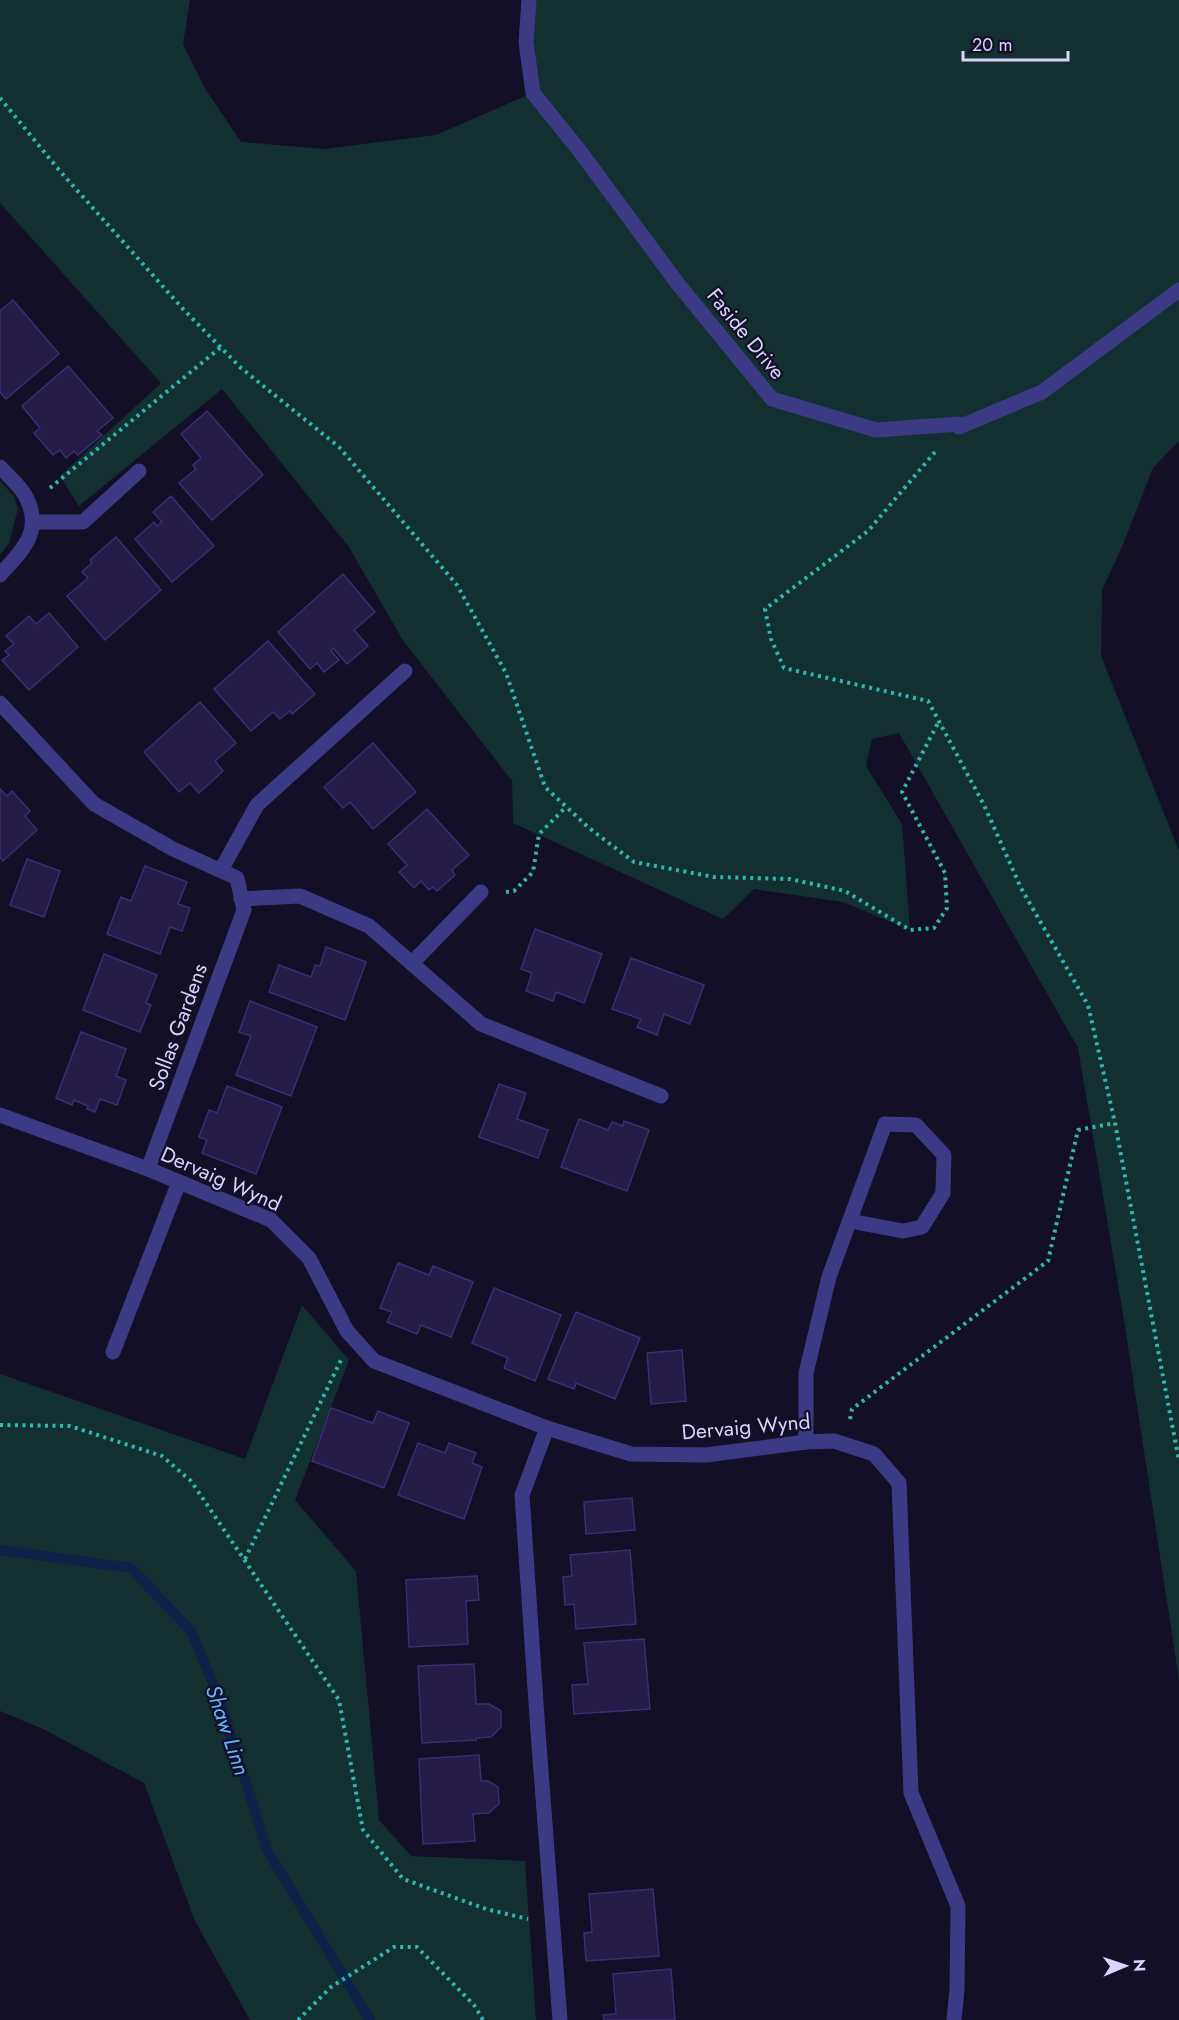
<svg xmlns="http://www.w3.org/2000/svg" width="1179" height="2020" viewBox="0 0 1179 2020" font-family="Jost,sans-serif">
<rect width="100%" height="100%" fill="#130f26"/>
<g fill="#12302f">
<polygon points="0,0 190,0 183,44 206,90 241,142 324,149 436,135 532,93 529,0 1179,0 1179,441 1153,468 1122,547 1102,590 1101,656 1179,851 1179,1680 1123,1314 1078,1048 899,733 872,739 866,766 902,824 910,930 843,902 754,889 723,919 513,823 512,781 402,639 349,547 222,389 79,506 60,476 161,383 0,203"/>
<polygon points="0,481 14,496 18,509 9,543 0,555"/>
<polygon points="302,1305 349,1360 295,1500 356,1571 379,1820 411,1856 525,1861 536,2020 250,2020 195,1921 144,1783 45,1730 0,1711 0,1374 245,1459"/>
</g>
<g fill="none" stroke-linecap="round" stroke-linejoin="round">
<polyline stroke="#0c2248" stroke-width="10" points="0,1550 131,1568 191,1631 220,1700 267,1850 370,2020"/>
</g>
<g fill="#241b47" stroke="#3b2d73" stroke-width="1.5">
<polygon points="13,300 59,354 6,399 0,392 0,311"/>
<polygon points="68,366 113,418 97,431 102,435 78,455 74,451 66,458 60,450 53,455 34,433 40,428 22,406"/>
<polygon points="207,411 263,475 212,520 179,483 196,469 193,465 201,458 181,434"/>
<polygon points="171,496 214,546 172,582 135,539 154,522 157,526 162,522 153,512"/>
<polygon points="116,537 161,590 105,640 67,596 88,578 82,572 92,563 90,560"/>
<polygon points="343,574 375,612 354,630 368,646 347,664 333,648 331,651 339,660 324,672 317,663 310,669 278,632"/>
<polygon points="49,613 78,647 29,690 2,660 9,655 5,651 14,644 6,636 29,616 36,624"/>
<polygon points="268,641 315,694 292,714 290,711 280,719 273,712 251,731 214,689"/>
<polygon points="200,702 236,743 215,761 223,771 199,793 190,783 179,792 144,752"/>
<polygon points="373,743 416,792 373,829 350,802 343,808 324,787"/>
<polygon points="0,789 7,796 12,791 30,811 25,816 37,830 3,861 0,857"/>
<polygon points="427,809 469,855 452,870 455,875 437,891 433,887 429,890 421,881 414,888 399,872 407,865 388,844"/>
<polygon points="27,859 60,871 44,917 10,905"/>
<polygon points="145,866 187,882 178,904 190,908 182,931 170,927 160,954 107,934 121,897 131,901"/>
<polygon points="535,929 602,954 584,1003 556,992 553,1001 526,991 532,973 521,969"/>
<polygon points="326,947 366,962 345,1020 269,992 279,965 311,977 315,965 320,966"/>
<polygon points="104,954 157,975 146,1003 151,1005 140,1032 83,1010"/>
<polygon points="631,958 704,985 690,1024 664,1014 657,1035 637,1027 641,1019 612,1009"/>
<polygon points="250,1001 317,1027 291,1096 236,1075 251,1036 239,1032"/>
<polygon points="81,1032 126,1049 116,1076 126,1080 117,1105 100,1099 95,1112 87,1109 88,1106 74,1100 72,1105 56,1098"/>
<polygon points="499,1084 526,1093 517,1119 548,1130 538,1158 479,1137"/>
<polygon points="227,1086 282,1107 256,1174 202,1153 207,1140 199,1137 209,1110 217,1113"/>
<polygon points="579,1119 608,1130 612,1122 623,1126 624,1121 649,1130 627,1191 561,1167"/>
<polygon points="398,1263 429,1275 433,1266 473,1282 451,1337 421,1325 417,1334 387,1322 392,1312 380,1308"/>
<polygon points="494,1288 561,1315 535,1381 504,1368 508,1358 472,1343"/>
<polygon points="576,1312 640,1338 615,1399 576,1383 574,1389 548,1379"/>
<polygon points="682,1350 686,1401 651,1404 647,1353"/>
<polygon points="331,1408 373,1423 378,1411 409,1423 384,1488 312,1461"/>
<polygon points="418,1443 445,1453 449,1443 476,1453 472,1463 482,1467 464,1519 398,1495"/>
<polygon points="632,1498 635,1530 586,1534 584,1502"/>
<polygon points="630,1550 636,1624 576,1629 574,1604 565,1605 563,1577 572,1576 570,1555"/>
<polygon points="477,1576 479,1600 466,1601 468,1644 409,1647 406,1580"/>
<polygon points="644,1639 650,1709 574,1714 572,1685 588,1684 584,1643"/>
<polygon points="474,1664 476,1704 489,1704 501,1711 501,1727 491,1737 476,1738 476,1740 422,1743 418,1666"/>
<polygon points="479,1755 481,1781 488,1781 498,1787 499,1804 489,1813 473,1814 475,1841 423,1844 419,1759"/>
<polygon points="653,1889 659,1956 586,1961 584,1933 592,1932 589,1894"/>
<polygon points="671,1969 675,2020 604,2020 603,2015 616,2014 613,1974"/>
</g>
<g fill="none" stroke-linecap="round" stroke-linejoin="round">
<g stroke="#2fb8b0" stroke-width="4" stroke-dasharray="3 4.5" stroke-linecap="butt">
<polyline points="0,98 59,170 183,309 241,368 339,447 457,585 506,673 545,787 589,828 634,862 714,877 790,879 845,891 910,930 934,928 947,908 945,873 902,792 938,723"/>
<polyline points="935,452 868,531 765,609 771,639 784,668 928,701 984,805 1021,888 1088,1005 1115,1123 1179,1461"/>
<polyline points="50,488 221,347"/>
<polyline points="506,892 514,891 533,872 539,834 566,807"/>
<polyline points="850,1419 852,1409 1048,1261 1078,1130 1115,1123"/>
<polyline points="0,1425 70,1426 162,1456 191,1481 339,1700 363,1830 403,1879 486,1909 528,1919"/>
<polyline points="245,1559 341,1360"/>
<polyline points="298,2020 331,1987 394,1947 417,1947 474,2005 483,2020"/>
</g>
<g stroke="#3d3a85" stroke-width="15">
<polyline points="529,0 526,42 533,93 579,150 678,284 772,399 876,430 959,424 959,427 1042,392 1179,290"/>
<polyline points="34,522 83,522 139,471"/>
</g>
<g stroke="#3d3a85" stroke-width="15">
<path d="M0,467C8,476 22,487 27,499C43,533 21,551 0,575"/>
<polyline points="0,703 94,804 173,849 237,878 244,910 148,1169"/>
<polyline points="221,870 257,805 405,671"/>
<polyline points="241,899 300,896 369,926 481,1024 661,1096"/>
<polyline points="412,963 481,892"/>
<polyline points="0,1115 148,1169 271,1220 309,1258 347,1331 374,1361 547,1428 631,1454 706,1455 806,1442 834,1441 874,1454 899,1483 911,1793 958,1906 957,1990 954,2020"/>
<polyline points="113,1352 179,1182"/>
<polyline points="547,1428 522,1495 538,1732 560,2020"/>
<polyline points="806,1442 806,1373 829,1277 885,1124 916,1125 944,1155 943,1193 922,1227 903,1231 850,1221"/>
</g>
</g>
<g text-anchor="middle" stroke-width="4.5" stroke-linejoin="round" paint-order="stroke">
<g font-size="21" fill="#d9d4ff" stroke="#130f26">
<text transform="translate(746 334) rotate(51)" y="7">Faside Drive</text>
<text transform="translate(178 1027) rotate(-70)" y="7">Sollas Gardens</text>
<text transform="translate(221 1179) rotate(24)" y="7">Dervaig Wynd</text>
<text transform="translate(746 1427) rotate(-5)" y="7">Dervaig Wynd</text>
</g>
<g font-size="22" font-style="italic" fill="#62b6ff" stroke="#130f26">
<text transform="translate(228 1730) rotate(71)" y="8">Shaw Linn</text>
</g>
</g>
<g transform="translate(1125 1966) rotate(88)" stroke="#130f26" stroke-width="4.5" paint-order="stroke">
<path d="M0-4.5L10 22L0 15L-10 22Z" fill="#d9d4ff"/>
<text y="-9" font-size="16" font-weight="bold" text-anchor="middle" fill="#d9d4ff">N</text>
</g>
<path d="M963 51v9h105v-9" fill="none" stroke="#d9d4ff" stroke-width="3"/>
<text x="972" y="51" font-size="18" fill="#d9d4ff" stroke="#130f26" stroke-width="4.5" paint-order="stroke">20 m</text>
</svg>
